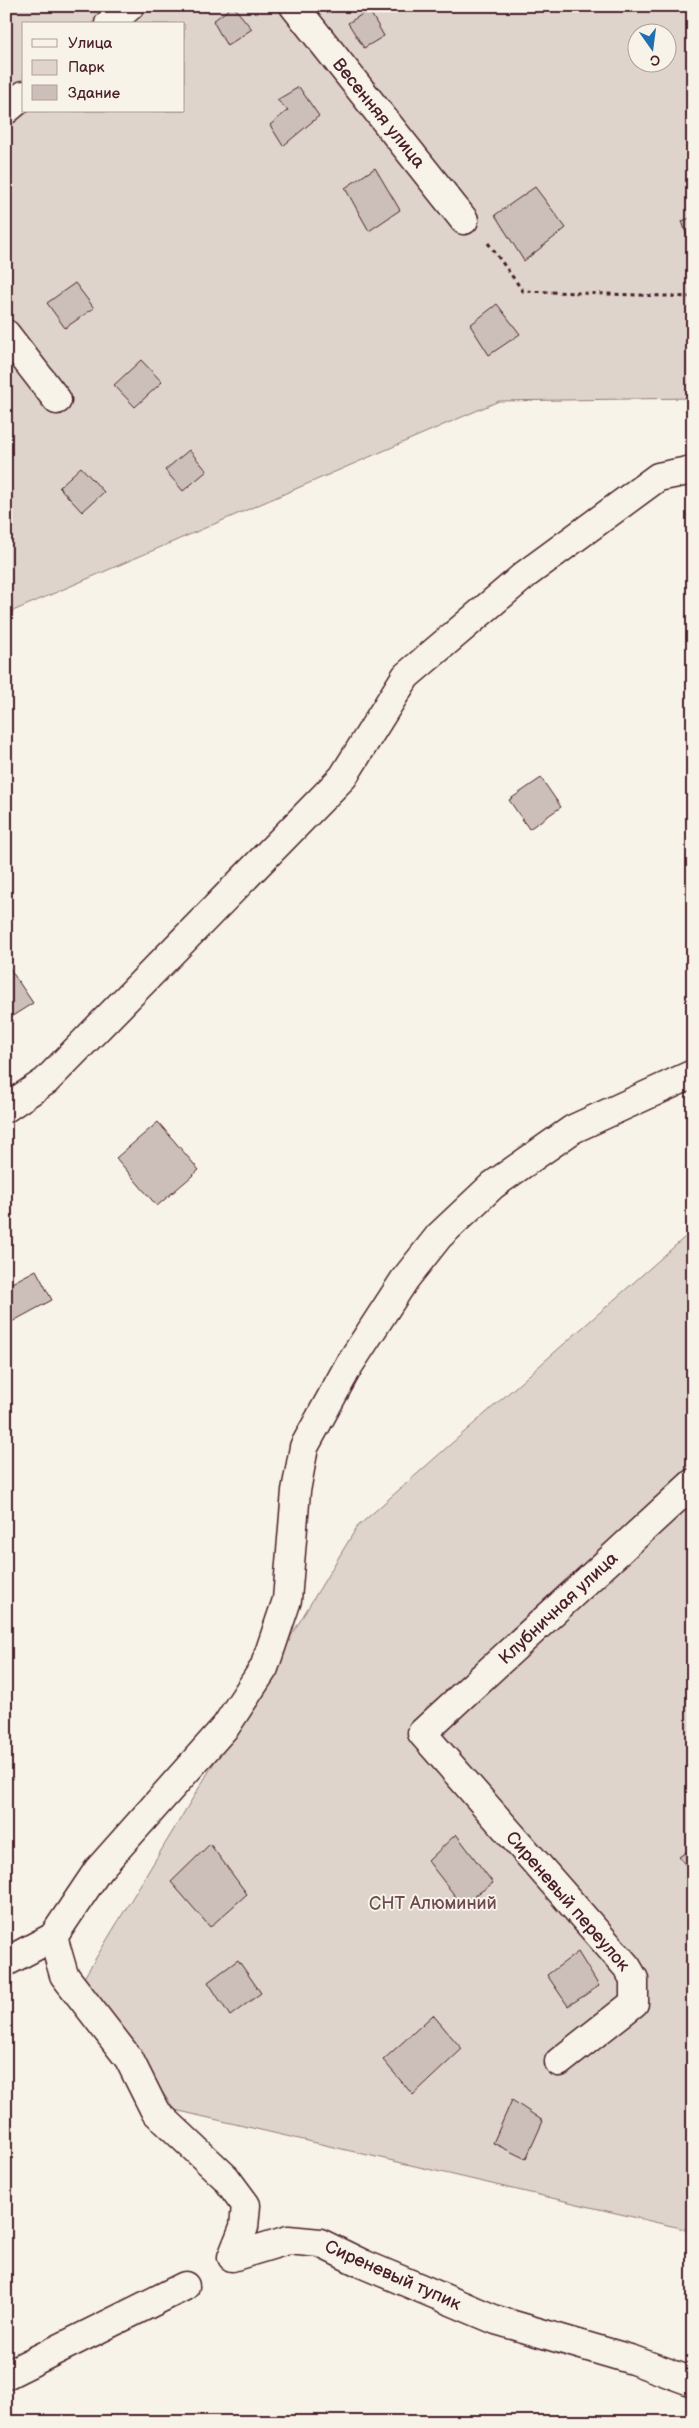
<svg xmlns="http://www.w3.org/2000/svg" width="699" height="2428" viewBox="0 0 699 2428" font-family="'Balsamiq Sans',sans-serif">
<rect width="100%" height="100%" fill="#f7f3e8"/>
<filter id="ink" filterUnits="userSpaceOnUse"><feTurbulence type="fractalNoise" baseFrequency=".02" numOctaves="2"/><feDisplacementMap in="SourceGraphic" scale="10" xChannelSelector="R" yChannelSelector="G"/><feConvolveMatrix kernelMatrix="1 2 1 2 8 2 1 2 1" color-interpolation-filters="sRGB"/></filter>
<g filter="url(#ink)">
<g fill="#ded4cc" stroke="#947a7c" fill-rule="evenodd">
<path d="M6,6H693V398L499,401L6,614ZM24,24H184V111H24ZM636,32H666V62H636Z"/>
<polygon points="693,1230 693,2231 175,2110 82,1981 357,1527"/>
</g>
<g fill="#ccbfb9" stroke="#4a1f2b">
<polygon points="233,6 252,29 227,46 213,21"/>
<polygon points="369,10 384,36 364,48 348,23"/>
<polygon points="299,87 319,116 283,146 270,125 288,110 277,100"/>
<polygon points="375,168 400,210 369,231 345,188"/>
<polygon points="535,187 566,228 524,261 495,215"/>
<polygon points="693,217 693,254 682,221"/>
<polygon points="75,283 94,308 65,328 47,303"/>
<polygon points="497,304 520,334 489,355 470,325"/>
<polygon points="141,360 162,382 135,407 114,385"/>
<polygon points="189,450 207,471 183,491 165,470"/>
<polygon points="81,467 104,492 82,512 59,487"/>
<polygon points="541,778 561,807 529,829 509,800"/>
<polygon points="8,966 33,1003 6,1020 6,968"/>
<polygon points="158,1122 199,1170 157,1206 116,1158"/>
<polygon points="36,1270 52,1300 6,1325 6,1286"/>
<polygon points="456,1834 493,1883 462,1905 428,1861"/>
<polygon points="210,1844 247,1894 210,1927 171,1882"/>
<polygon points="693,1847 693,1874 679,1857"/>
<polygon points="578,1952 599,1986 568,2006 547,1975"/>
<polygon points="238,1960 261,1993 230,2016 208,1982"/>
<polygon points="433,2015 462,2049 413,2095 383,2060"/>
<polygon points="512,2100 543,2121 526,2159 493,2143"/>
</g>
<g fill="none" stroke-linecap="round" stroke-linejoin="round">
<defs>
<g id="street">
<polyline points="294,6 464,220"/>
<polyline points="109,24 130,6"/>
<polyline points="6,110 24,95"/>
<polyline points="6,334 57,400"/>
<polyline points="6,1108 46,1081 343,777 406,676 526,574 658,477 693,470"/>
<polyline points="53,1937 64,1975 129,2059 155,2111 226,2178 246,2205 244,2227 232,2257 288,2240 320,2243 363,2264 496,2320 633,2360 693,2382"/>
<polyline points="6,1962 53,1937 98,1870 226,1726 264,1668 287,1600 296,1491 304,1447 349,1365 405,1279 439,1236 493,1185 573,1129 693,1074"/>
<polyline points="559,2062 634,2003 634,1979 627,1967 422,1733 693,1483"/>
<polyline points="6,2375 185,2286"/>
</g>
</defs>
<use href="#street" stroke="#4a1f2b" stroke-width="31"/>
<polyline stroke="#4a1f2b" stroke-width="3" stroke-dasharray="4 4" stroke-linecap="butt" points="488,243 523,291 693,297"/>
<use href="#street" stroke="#f7f3e8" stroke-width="28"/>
</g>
</g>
<g text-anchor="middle" stroke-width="4" stroke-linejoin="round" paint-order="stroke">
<g font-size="18" fill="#4a1f2b" stroke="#f7f3e8">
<text transform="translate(379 113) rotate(51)" y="6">Весенняя улица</text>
<text transform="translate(558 1608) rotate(-43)" y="6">Клубничная улица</text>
<text transform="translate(568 1901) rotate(49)" y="6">Сиреневый переулок</text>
<text transform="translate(393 2275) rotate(24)" y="6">Сиреневый тупик</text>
</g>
<g font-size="18" fill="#6f4c53" stroke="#f7f3e8">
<text x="433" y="1909">СНТ Алюминий</text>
</g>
</g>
<rect width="699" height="2428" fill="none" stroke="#f7f3e8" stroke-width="25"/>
<rect x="12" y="12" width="674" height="2403" fill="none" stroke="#4a1f2b" stroke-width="2" filter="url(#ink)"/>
<rect x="22" y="22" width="162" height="90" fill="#f7f3e8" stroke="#b29e9c"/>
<rect x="32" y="39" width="25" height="8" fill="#f7f3e8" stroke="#b29e9c"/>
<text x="68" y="48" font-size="15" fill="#4a1f2b">Улица</text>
<rect x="32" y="60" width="25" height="15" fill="#ded4cc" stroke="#b29e9c"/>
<text x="68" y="72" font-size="15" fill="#4a1f2b">Парк</text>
<rect x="32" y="85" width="25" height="15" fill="#ccbfb9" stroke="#b29e9c"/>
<text x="68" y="98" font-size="15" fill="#4a1f2b">Здание</text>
<g transform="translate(652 48) rotate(166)"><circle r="24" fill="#f7f3e8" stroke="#b29e9c"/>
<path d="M0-4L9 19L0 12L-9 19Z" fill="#1f6fb2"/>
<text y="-8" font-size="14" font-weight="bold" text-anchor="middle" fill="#4a1f2b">С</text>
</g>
</svg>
